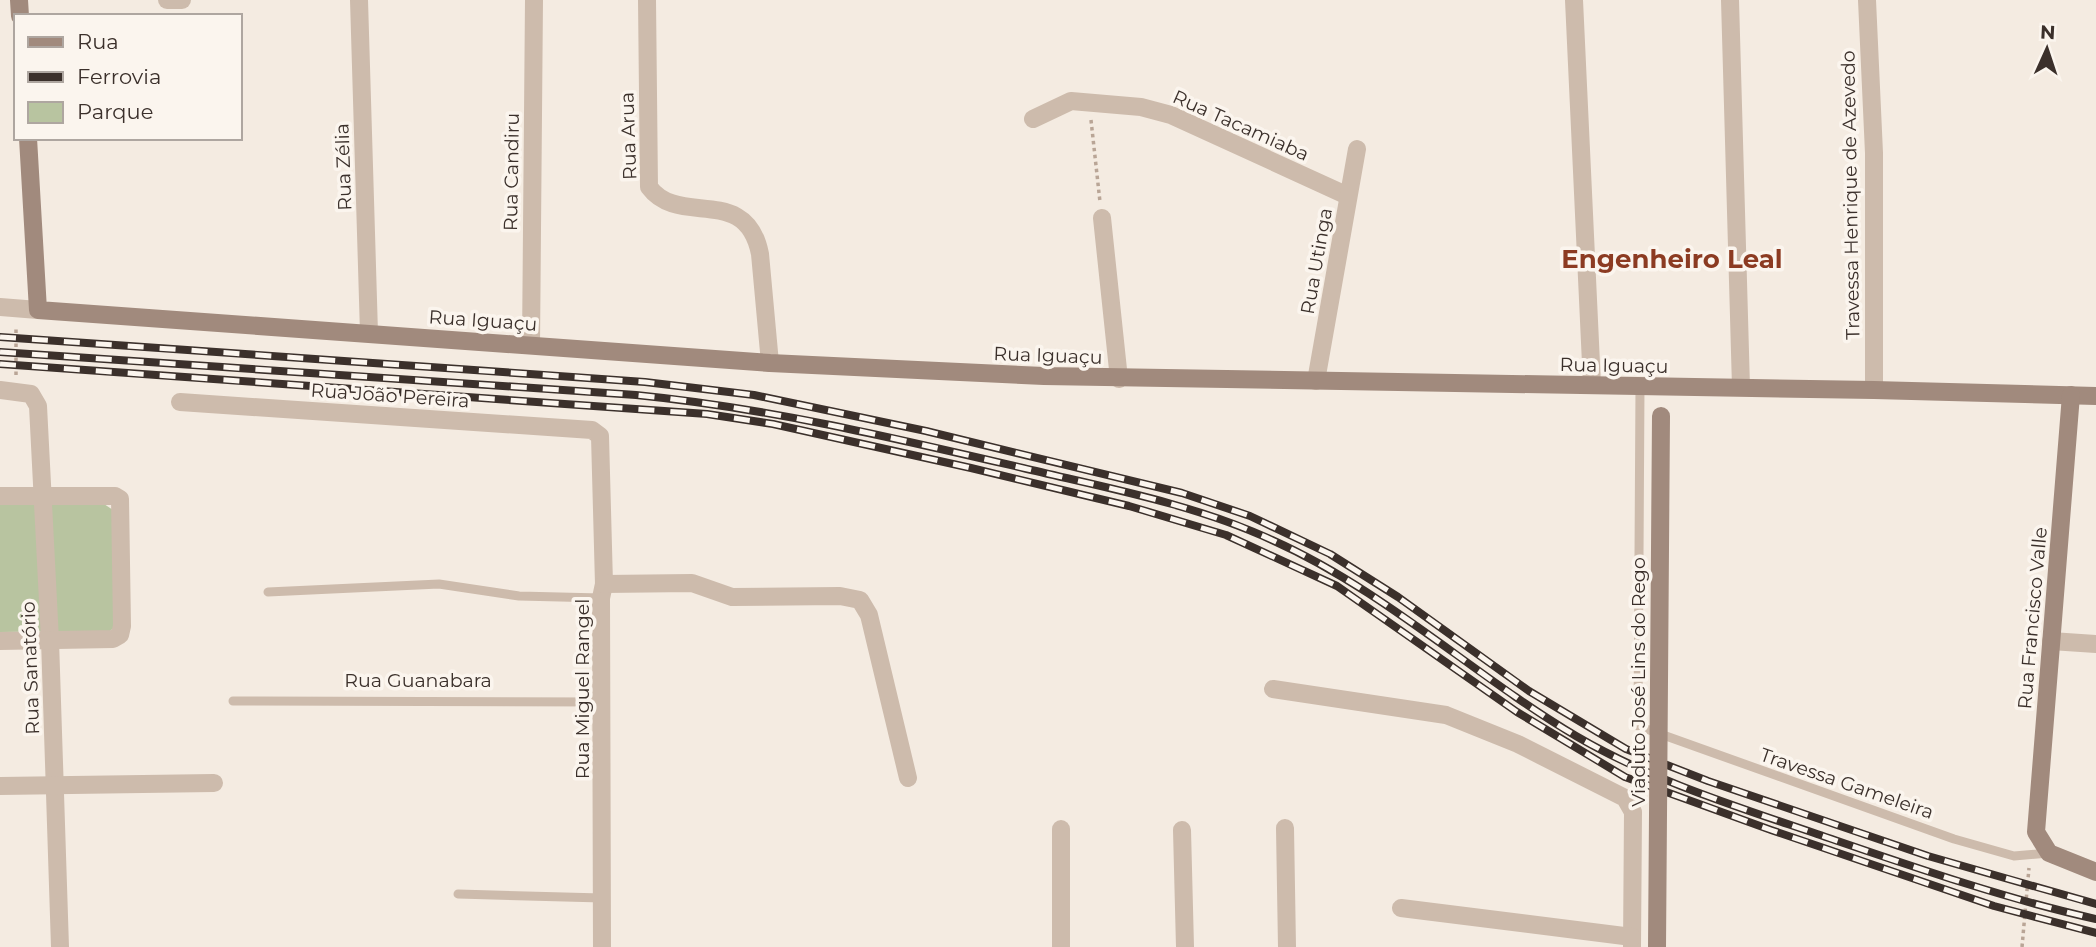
<svg xmlns="http://www.w3.org/2000/svg" width="2096" height="947" viewBox="0 0 2096 947" font-family="Montserrat,sans-serif">
<rect width="100%" height="100%" fill="#f4ebe1"/>
<polygon fill="#b8c4a0" points="0,503 104,504 113,510 115,627 110,631 0,632"/>
<g fill="none" stroke-linecap="round" stroke-linejoin="round">
<g stroke="#b9a596" stroke-width="3.5" stroke-dasharray="3.5 3.5" stroke-linecap="butt">
<polyline points="1091,120 1100,202"/>
<polyline points="16,375 16,327"/>
<polyline points="2022,947 2029,868"/>
</g>
<g stroke="#cdbbac" stroke-width="9">
<polyline points="1640,386 1638,726 1954,839 2014,856 2049,853"/>
<polyline points="268,592 439,584 519,596 601,598"/>
<polyline points="233,701 603,702"/>
<polyline points="458,894 602,898"/>
</g>
<g stroke="#cdbbac" stroke-width="18">
<polyline points="167,0 182,0"/>
<polyline points="359,0 369,333"/>
<path d="M647,0L649,187C679,228 746,183 760,254L770,363"/>
<polyline points="1574,0 1592,385"/>
<polyline points="1730,0 1741,387"/>
<polyline points="1867,0 1874,153 1874,390"/>
<polyline points="1033,119 1071,101 1141,107 1171,115 1348,196"/>
<polyline points="1102,218 1119,379"/>
<polyline points="0,307 38,310"/>
<polyline points="531,345 534,0"/>
<polyline points="1316,381 1357,149"/>
<polyline points="0,390 31,394 38,406 50,640 60,947"/>
<polyline points="180,402 592,430 600,436 604,584 601,598 602,947"/>
<polyline points="0,496 115,496 120,499 122,626 120,635 113,639 0,641"/>
<polyline points="604,584 692,583 732,597 840,596 860,600 869,615 908,778"/>
<polyline points="2051,641 2096,644"/>
<polyline points="1273,689 1446,715 1518,744 1625,798 1633,812 1632,947"/>
<polyline points="0,786 214,783"/>
<polyline points="1285,828 1287,947"/>
<polyline points="1182,830 1185,947"/>
<polyline points="1401,908 1632,937"/>
<polyline points="1061,947 1061,829"/>
</g>
<g stroke="#a18a7d" stroke-width="18">
<polyline points="19,0 20,16"/>
<polyline points="28,138 38,310 770,363 1044,376 1874,390 2096,396"/>
<polyline points="2071,395 2036,832 2049,853 2096,872"/>
</g>
<defs>
<g id="rail">
<polyline points="0,337 645,382 754,395 926,431 1182,493 1250,516 1330,554 1398,597 1529,691 1626,749 1708,781 1928,856 2096,904"/>
<path d="M0,352L636,395C768,408 894,438 1023,468C1107,488 1194,504 1272,540C1384,590 1472,674 1576,736C1651,780 1735,806 1817,834C1908,865 2002,898 2096,919"/>
<polyline points="0,364 707,414 773,424 971,468 1129,506 1226,535 1337,586 1517,712 1625,777 1771,830 1994,906 2096,933"/>
</g>
</defs>
<use href="#rail" stroke="#3b302b" stroke-width="8"/>
<use href="#rail" stroke="#fbf5ee" stroke-width="5" stroke-dasharray="16" stroke-linecap="butt"/>
<polyline stroke="#a18a7d" stroke-width="18" points="1657,947 1661,416"/>
</g>
<g text-anchor="middle" stroke-width="7" stroke-linejoin="round" paint-order="stroke">
<g font-size="19" fill="#3b302b" stroke="#fbf5ee">
<text transform="translate(1241 125) rotate(24)" y="7">Rua Tacamiaba</text>
<text transform="translate(628 136) rotate(-92)" y="7">Rua Arua</text>
<text transform="translate(343 167) rotate(-92)" y="7">Rua Zélia</text>
<text transform="translate(511 172) rotate(-89)" y="7">Rua Candiru</text>
<text transform="translate(1850 195) rotate(-91)" y="7">Travessa Henrique de Azevedo</text>
<text transform="translate(1316 261) rotate(-80)" y="7">Rua Utinga</text>
<text transform="translate(483 320) rotate(4)" y="7">Rua Iguaçu</text>
<text transform="translate(1048 355) rotate(2)" y="7">Rua Iguaçu</text>
<text transform="translate(1614 365) rotate(1)" y="7">Rua Iguaçu</text>
<text transform="translate(390 395) rotate(4)" y="7">Rua João Pereira</text>
<text transform="translate(2032 618) rotate(-85)" y="7">Rua Francisco Valle</text>
<text transform="translate(30 668) rotate(-92)" y="7">Rua Sanatório</text>
<text x="418" y="687">Rua Guanabara</text>
<text transform="translate(1638 682) rotate(-90)" y="7">Viaduto José Lins do Rego</text>
<text transform="translate(582 689) rotate(-90)" y="7">Rua Miguel Rangel</text>
<text transform="translate(1847 783) rotate(19)" y="7">Travessa Gameleira</text>
</g>
<g font-size="26" font-weight="bold" fill="#8c3b22" stroke="#fbf5ee">
<text x="1672" y="268">Engenheiro Leal</text>
</g>
</g>
<rect x="14" y="14" width="228" height="126" fill="#fbf5ee" stroke="#aea6a0" stroke-width="2"/>
<rect x="28" y="37" width="35" height="10" fill="#a18a7d" stroke="#aea6a0" stroke-width="2"/>
<text x="77" y="49" font-size="21" fill="#3b302b">Rua</text>
<rect x="28" y="72" width="35" height="10" fill="#3b302b" stroke="#aea6a0" stroke-width="2"/>
<text x="77" y="84" font-size="21" fill="#3b302b">Ferrovia</text>
<rect x="28" y="102" width="35" height="21" fill="#b8c4a0" stroke="#aea6a0" stroke-width="2"/>
<text x="77" y="119" font-size="21" fill="#3b302b">Parque</text>
<g transform="translate(2047 49) rotate(3)" stroke="#fbf5ee" stroke-width="5" paint-order="stroke">
<path d="M0-5L12 26L0 18L-12 26Z" fill="#3b302b"/>
<text y="-10" font-size="19" font-weight="bold" text-anchor="middle" fill="#3b302b">N</text>
</g>
</svg>
